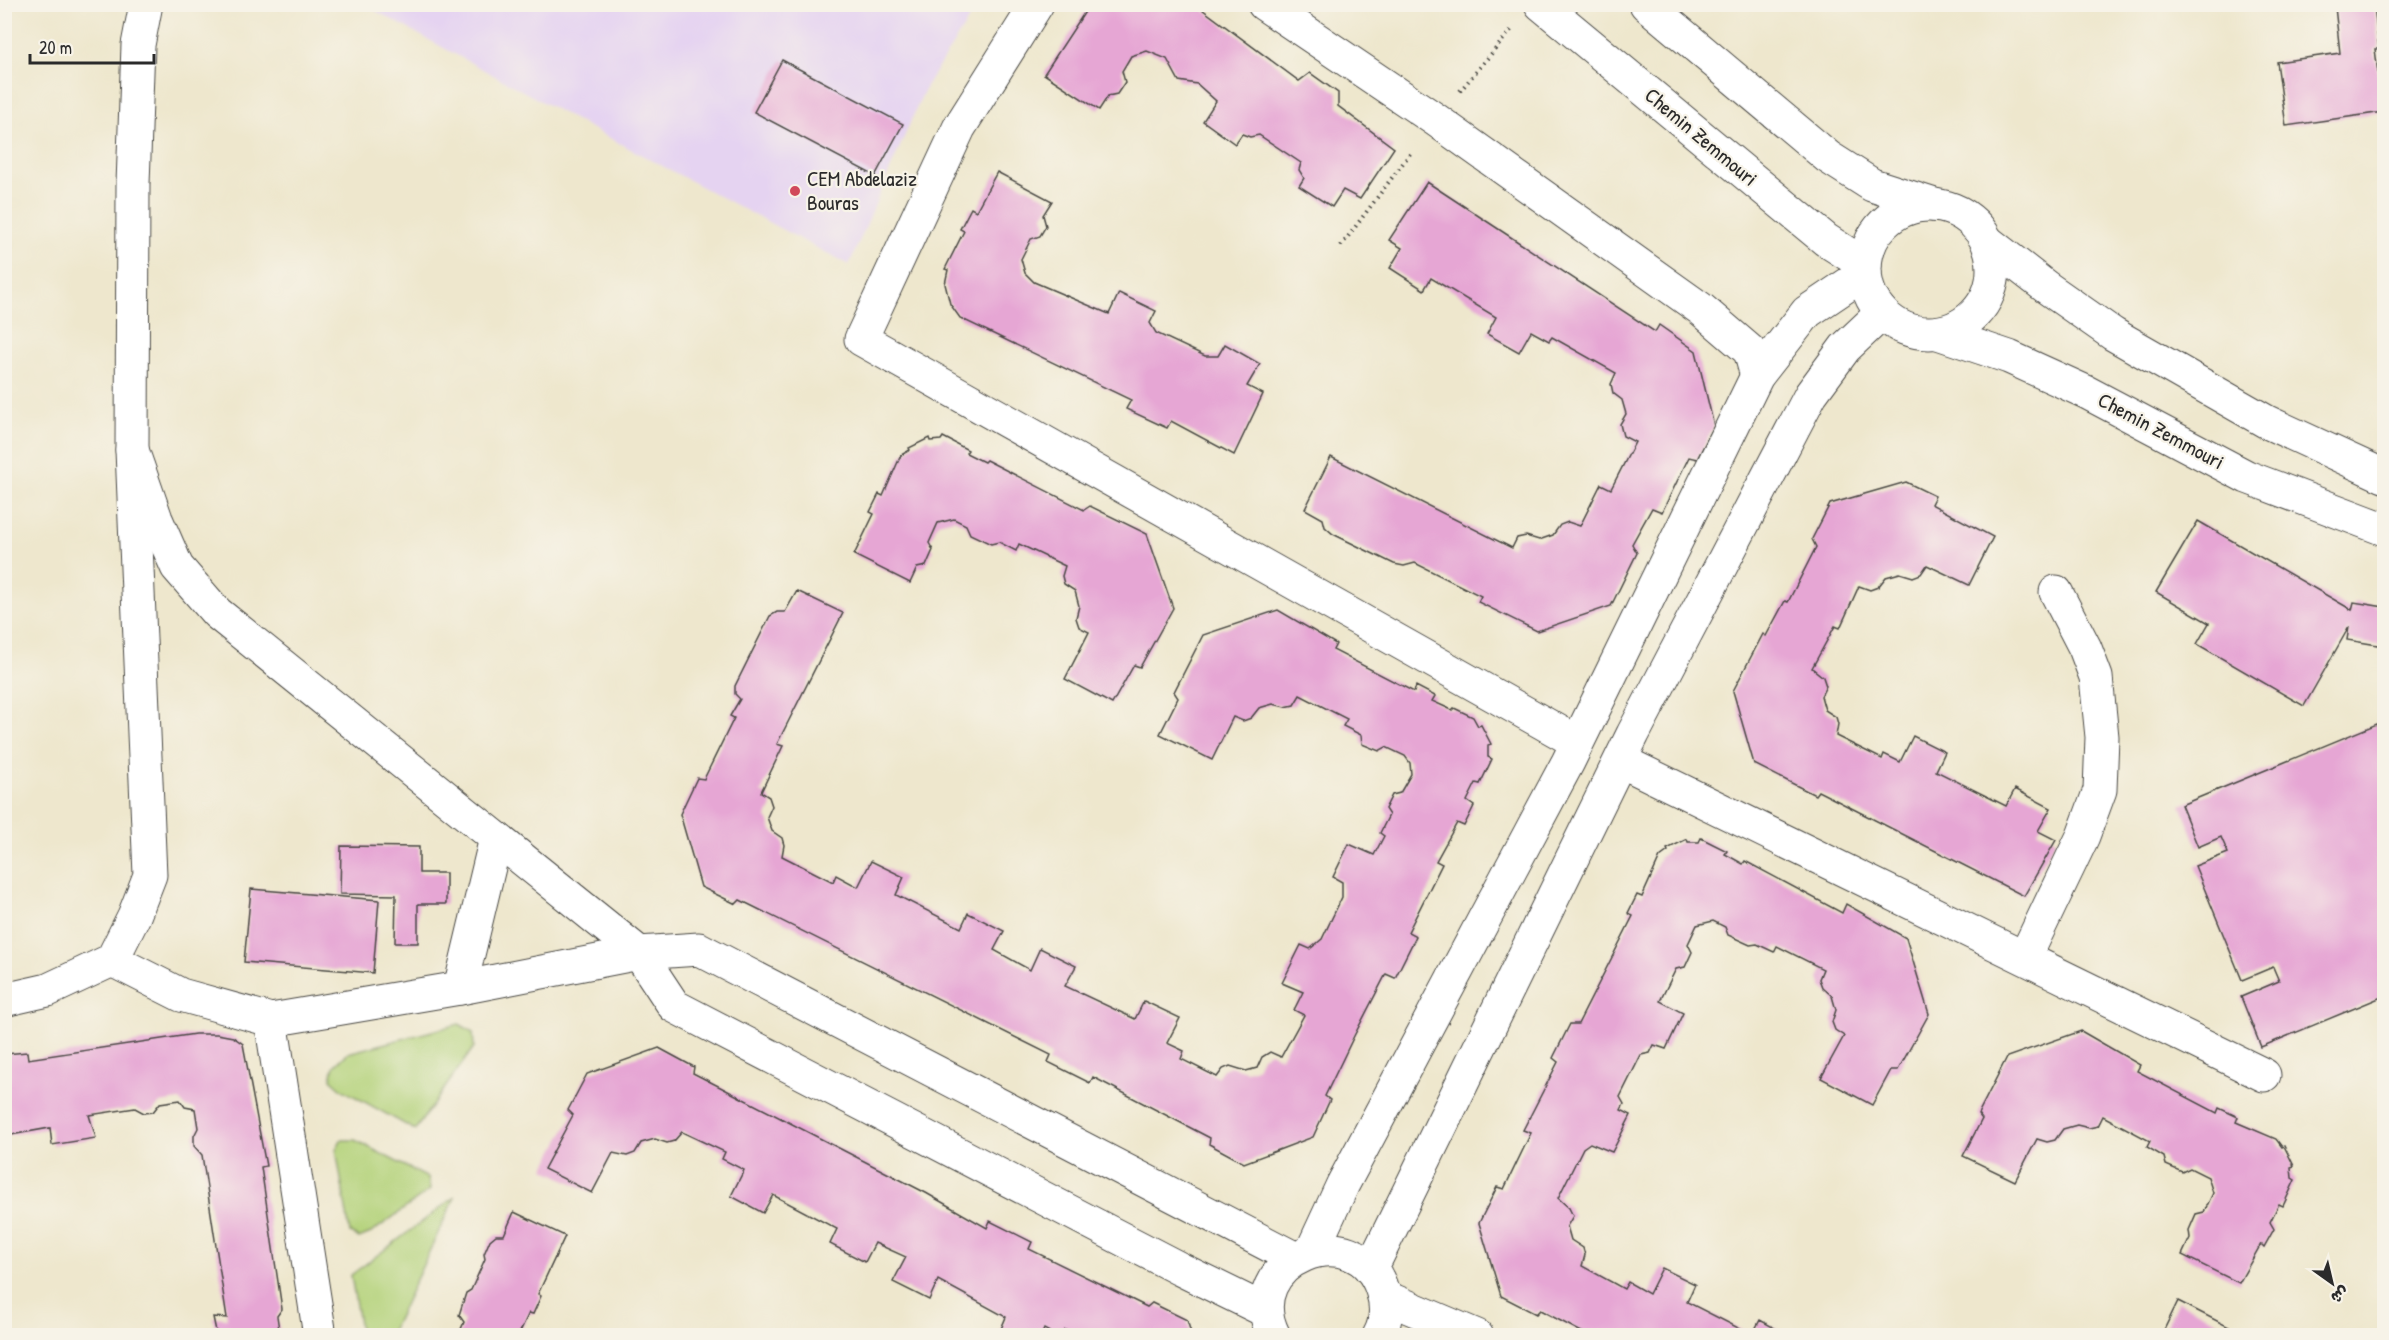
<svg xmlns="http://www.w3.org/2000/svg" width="2389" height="1340" viewBox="0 0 2389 1340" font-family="'Patrick Hand','Playpen Sans Arabic',sans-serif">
<rect width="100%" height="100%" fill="#f7f3e8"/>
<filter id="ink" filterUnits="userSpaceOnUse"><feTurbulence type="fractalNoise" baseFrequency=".0167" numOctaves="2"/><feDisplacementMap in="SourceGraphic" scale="12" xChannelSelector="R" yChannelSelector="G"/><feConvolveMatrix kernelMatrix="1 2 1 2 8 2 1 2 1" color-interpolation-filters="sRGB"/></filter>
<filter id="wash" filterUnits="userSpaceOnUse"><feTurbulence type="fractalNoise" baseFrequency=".008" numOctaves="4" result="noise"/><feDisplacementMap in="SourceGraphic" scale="24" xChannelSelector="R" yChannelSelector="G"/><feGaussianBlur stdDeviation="1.35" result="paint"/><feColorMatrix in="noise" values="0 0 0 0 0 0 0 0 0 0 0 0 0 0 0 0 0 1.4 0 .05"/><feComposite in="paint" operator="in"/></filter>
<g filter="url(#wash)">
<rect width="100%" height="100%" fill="#eee7cd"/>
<polygon fill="#e5d3f1" points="365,5 978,5 926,86 849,265 570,117"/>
<g fill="#b3d279" stroke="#6f7e52" stroke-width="1.5">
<polygon points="459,1024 473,1032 474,1047 415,1130 343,1090 331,1079 334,1066 348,1053"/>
<polygon points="341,1140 355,1140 428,1178 430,1190 371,1233 359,1238 350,1233 336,1149"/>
<polygon points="455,1197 390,1335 361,1335 351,1275"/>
</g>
<g id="blocks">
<g fill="#e6a6d4">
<polygon points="1090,4 1195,4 1299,81 1310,73 1338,93 1338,106 1394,148 1360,199 1343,190 1332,207 1299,186 1304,178 1299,170 1301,163 1259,135 1250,137 1242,134 1235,144 1203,121 1216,101 1197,84 1179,81 1167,59 1147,51 1131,56 1122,71 1125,82 1117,94 1108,96 1099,110 1044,74"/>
<polygon points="2330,4 2374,4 2379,49 2375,49 2383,112 2286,126 2277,62 2340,53 2335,7"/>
<polygon points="782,60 903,124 875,176 754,112"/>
<polygon points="997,172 1052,201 1043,215 1046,226 1040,236 1031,239 1021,259 1025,273 1034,282 1109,314 1119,293 1156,311 1150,323 1156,333 1205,356 1218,356 1225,344 1260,364 1247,386 1263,394 1234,455 1171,421 1167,428 1126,409 1131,400 960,318 950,304 945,284 948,270 945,269 964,231 960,229 971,208 976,211"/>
<polygon points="1427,182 1655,332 1659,325 1696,351 1714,426 1697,459 1689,457 1662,512 1652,508 1632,544 1637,553 1611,606 1537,631 1478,602 1481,596 1415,563 1404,566 1394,564 1333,534 1325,527 1323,519 1305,509 1331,457 1512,548 1517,538 1526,536 1539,540 1553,535 1560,525 1568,522 1580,526 1601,484 1611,489 1635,442 1623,436 1620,424 1626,414 1622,400 1613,393 1611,384 1616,373 1552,337 1549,341 1531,331 1519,352 1487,334 1496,317 1431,278 1424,290 1390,268 1402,248 1389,240"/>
<polygon points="943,437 968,450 966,453 984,462 986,460 1084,510 1090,506 1147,534 1173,608 1140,667 1134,665 1112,704 1065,679 1089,632 1079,627 1076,618 1079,606 1075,591 1064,584 1062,576 1065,566 1019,544 1016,551 999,542 991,544 970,534 966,525 954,519 938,523 929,543 933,550 926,566 917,568 910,583 854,555 874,514 870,512 879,494 883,496 901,455 910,450 909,448 929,438 930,441 941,440"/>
<polygon points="1906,482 1935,496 1931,504 1993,537 1969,585 1927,565 1921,574 1913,577 1900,573 1886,577 1878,587 1870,590 1859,586 1840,628 1835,626 1812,668 1823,677 1826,686 1821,696 1825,710 1836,717 1838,724 1836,736 1882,759 1884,754 1900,762 1913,736 1945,752 1936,771 2006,806 2015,789 2051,808 2038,831 2056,840 2024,896 1818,791 1815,795 1754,764 1733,691 1763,634 1766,636 1785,601 1788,602 1816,547 1812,539 1830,504"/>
<polygon points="2198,521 2352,610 2354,602 2384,607 2384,646 2347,640 2349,627 2304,706 2197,644 2209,623 2156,592"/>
<polygon points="797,591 843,613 777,744 783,746 761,792 769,797 772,806 767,817 772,831 782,838 784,845 782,856 833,882 836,875 858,887 871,861 904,877 896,895 961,928 968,913 1004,931 994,950 1030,970 1040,948 1076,966 1065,986 1135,1019 1144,1001 1180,1018 1167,1043 1184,1051 1181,1059 1217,1077 1223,1069 1230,1066 1246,1071 1257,1068 1262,1057 1270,1052 1281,1057 1304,1015 1294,1010 1303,992 1282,983 1301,945 1310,949 1322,939 1342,897 1342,882 1333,877 1349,844 1374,855 1384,836 1380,833 1389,815 1385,809 1392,795 1400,793 1411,774 1410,763 1405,756 1386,747 1379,751 1362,744 1361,735 1343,726 1347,719 1300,695 1294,705 1285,707 1273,704 1259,708 1251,718 1243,721 1233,717 1212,760 1160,734 1178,698 1174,692 1203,635 1278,610 1336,644 1333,650 1414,692 1416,686 1435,696 1432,701 1452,710 1454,708 1473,717 1478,726 1481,725 1491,744 1488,745 1488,757 1492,759 1480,784 1476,783 1467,801 1474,806 1464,826 1457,823 1436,861 1442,864 1408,932 1416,936 1395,978 1386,974 1354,1036 1325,1096 1330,1100 1313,1137 1244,1163 1209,1144 1210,1138 1093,1077 1090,1083 1048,1062 1051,1055 740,900 736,904 701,887 680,814 697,778 704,779 734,718 730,716 740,699 735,694 735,686 770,616 777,612 785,612"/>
<polygon points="2384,721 2384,996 2261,1047 2241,997 2279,981 2273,967 2242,980 2195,866 2228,853 2221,837 2198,847 2181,805"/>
<polygon points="1701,838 1727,851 1725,854 1743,864 1745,861 1842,913 1846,904 1906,938 1929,1014 1898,1070 1891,1070 1872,1105 1821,1078 1844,1036 1835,1030 1832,1022 1836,1010 1832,996 1822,987 1819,979 1823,969 1777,946 1774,952 1757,944 1750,945 1728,935 1725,927 1713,921 1697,925 1688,944 1692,952 1685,967 1676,969 1660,1001 1683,1013 1666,1049 1654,1045 1650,1053 1641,1055 1620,1097 1624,1104 1621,1110 1631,1115 1612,1152 1590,1143 1583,1148 1558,1198 1569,1208 1573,1216 1567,1226 1571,1240 1583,1248 1585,1255 1582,1266 1624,1289 1628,1282 1649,1294 1662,1268 1695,1284 1687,1302 1752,1335 1760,1320 1789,1336 1589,1336 1540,1310 1536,1314 1501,1296 1479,1223 1497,1187 1504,1189 1531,1133 1523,1130 1558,1062 1553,1058 1570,1024 1578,1024 1633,916 1628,913 1637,895 1642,897 1660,857 1668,851 1667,849 1687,839 1688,842 1699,842"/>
<polygon points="341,846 419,847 419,873 446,873 446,904 418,904 418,943 395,943 396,895 340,894"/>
<polygon points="251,889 379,900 373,973 244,962"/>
<polygon points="2081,1031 2140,1065 2137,1071 2217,1113 2219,1108 2238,1117 2236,1122 2276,1139 2282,1147 2284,1146 2294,1166 2291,1167 2292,1178 2295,1180 2283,1206 2279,1204 2270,1222 2274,1229 2264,1247 2261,1244 2239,1283 2182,1255 2190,1238 2189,1230 2196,1214 2204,1212 2213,1193 2208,1177 2190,1168 2182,1172 2166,1165 2164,1157 2147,1147 2150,1141 2103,1116 2098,1126 2089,1128 2077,1125 2063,1129 2055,1140 2047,1142 2037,1139 2015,1181 1963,1156 1982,1119 1978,1114 2007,1057"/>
<polygon points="195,1034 217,1034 233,1037 243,1044 266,1166 261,1167 282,1309 277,1316 280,1336 217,1336 213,1317 227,1318 202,1155 194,1146 194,1136 198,1128 195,1109 185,1107 180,1100 160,1103 153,1112 144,1113 135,1108 89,1115 96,1138 52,1145 50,1128 5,1136 5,1054 27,1052 28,1059"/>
<polygon points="659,1048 694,1067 693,1073 926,1193 987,1228 990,1221 1032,1242 1029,1249 1147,1307 1152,1303 1187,1320 1192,1336 1076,1336 1065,1330 1062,1336 1057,1336 1044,1329 1041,1336 998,1336 1006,1317 938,1280 929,1300 893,1282 906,1257 875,1243 865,1262 830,1244 837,1229 773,1195 763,1213 731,1196 744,1170 722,1159 725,1152 682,1132 674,1141 667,1143 655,1139 641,1143 635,1153 627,1156 613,1153 592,1193 544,1169 573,1115 568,1110 587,1074"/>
<polygon points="514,1212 565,1236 538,1294 541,1296 533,1314 529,1313 518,1336 458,1336 464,1322 459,1315 466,1293 471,1290 485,1259 484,1254 490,1240 496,1235 504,1235"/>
<polygon points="2178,1301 2229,1327 2224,1336 2161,1336"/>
</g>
</g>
</g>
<g filter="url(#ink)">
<use href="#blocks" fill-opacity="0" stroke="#484743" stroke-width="1.5"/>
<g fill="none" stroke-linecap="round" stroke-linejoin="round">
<defs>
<g id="minor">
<polyline points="1037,4 959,128 861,339 1577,742"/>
<polyline points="1264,4 1436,120 1701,309 1750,351 1757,376"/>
<polyline points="1541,4 1826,240 1865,265"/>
<polyline points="1646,4 1828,157 1872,185 1934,205"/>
<circle cx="1929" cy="269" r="64"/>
<polyline points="1988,242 2046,287 2113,334 2267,422 2384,476"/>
<polyline points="1938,333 2009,357 2086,392 2247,477 2384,529"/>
<polyline points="132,450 156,519 177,567 217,613 639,953 674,1006 1180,1269 1266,1311"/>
<polyline points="1621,761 2264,1075"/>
<polyline points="2025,957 2083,836 2100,790 2102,737 2096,677 2085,648 2056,592"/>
<polyline points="112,960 181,995 271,1020 460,988 639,953 699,949 1294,1258"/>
<polyline points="460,988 496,838"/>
<polyline points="4,1000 48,990 112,960 134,916 150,875 132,450 133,184 138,45 146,4"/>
<polyline points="271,1020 320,1336"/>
<polyline points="1312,1251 1343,1184 1568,762 1757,376 1807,312 1865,273"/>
<polyline points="1371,1269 1633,734 1811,394 1845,348 1882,313"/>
<polyline points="1385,1297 1477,1336"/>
<path d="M1274,1336C1235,1261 1357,1211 1382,1290C1387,1304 1387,1322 1379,1336"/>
</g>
</defs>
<use href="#minor" stroke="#484743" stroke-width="35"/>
<g stroke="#484743" stroke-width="4" stroke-dasharray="1.5 4.5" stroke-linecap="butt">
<polyline points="1460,91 1513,28"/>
<polyline points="1341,246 1412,151"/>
</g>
<use href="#minor" stroke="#fff" stroke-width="33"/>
</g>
</g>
<circle fill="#d1495b" stroke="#f7f3e8" stroke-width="2" cx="795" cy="191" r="6"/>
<g text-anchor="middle" stroke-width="4.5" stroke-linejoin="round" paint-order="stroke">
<g font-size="21" fill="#2b2b2b" stroke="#f7f3e8">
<text transform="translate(1701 137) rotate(40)" y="7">Chemin Zemmouri</text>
<text transform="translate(2161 431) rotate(28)" y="7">Chemin Zemmouri</text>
</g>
<g font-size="21" fill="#2b2b2b" stroke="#f7f3e8" text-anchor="start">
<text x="807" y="186">CEM Abdelaziz<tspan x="807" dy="24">Bouras</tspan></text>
</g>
</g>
<rect width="2389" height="1340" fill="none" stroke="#f7f3e8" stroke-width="24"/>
<g transform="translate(2332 1283) rotate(146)" stroke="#f7f3e8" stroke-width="4.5" paint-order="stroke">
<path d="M0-4.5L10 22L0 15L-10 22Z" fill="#2b2b2b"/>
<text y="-9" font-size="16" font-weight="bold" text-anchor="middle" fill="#2b2b2b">ش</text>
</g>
<path d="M30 54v9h124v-9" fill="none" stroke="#2b2b2b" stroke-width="3"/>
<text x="39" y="54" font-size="18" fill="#2b2b2b" stroke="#f7f3e8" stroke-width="4.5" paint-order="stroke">20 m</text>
</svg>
